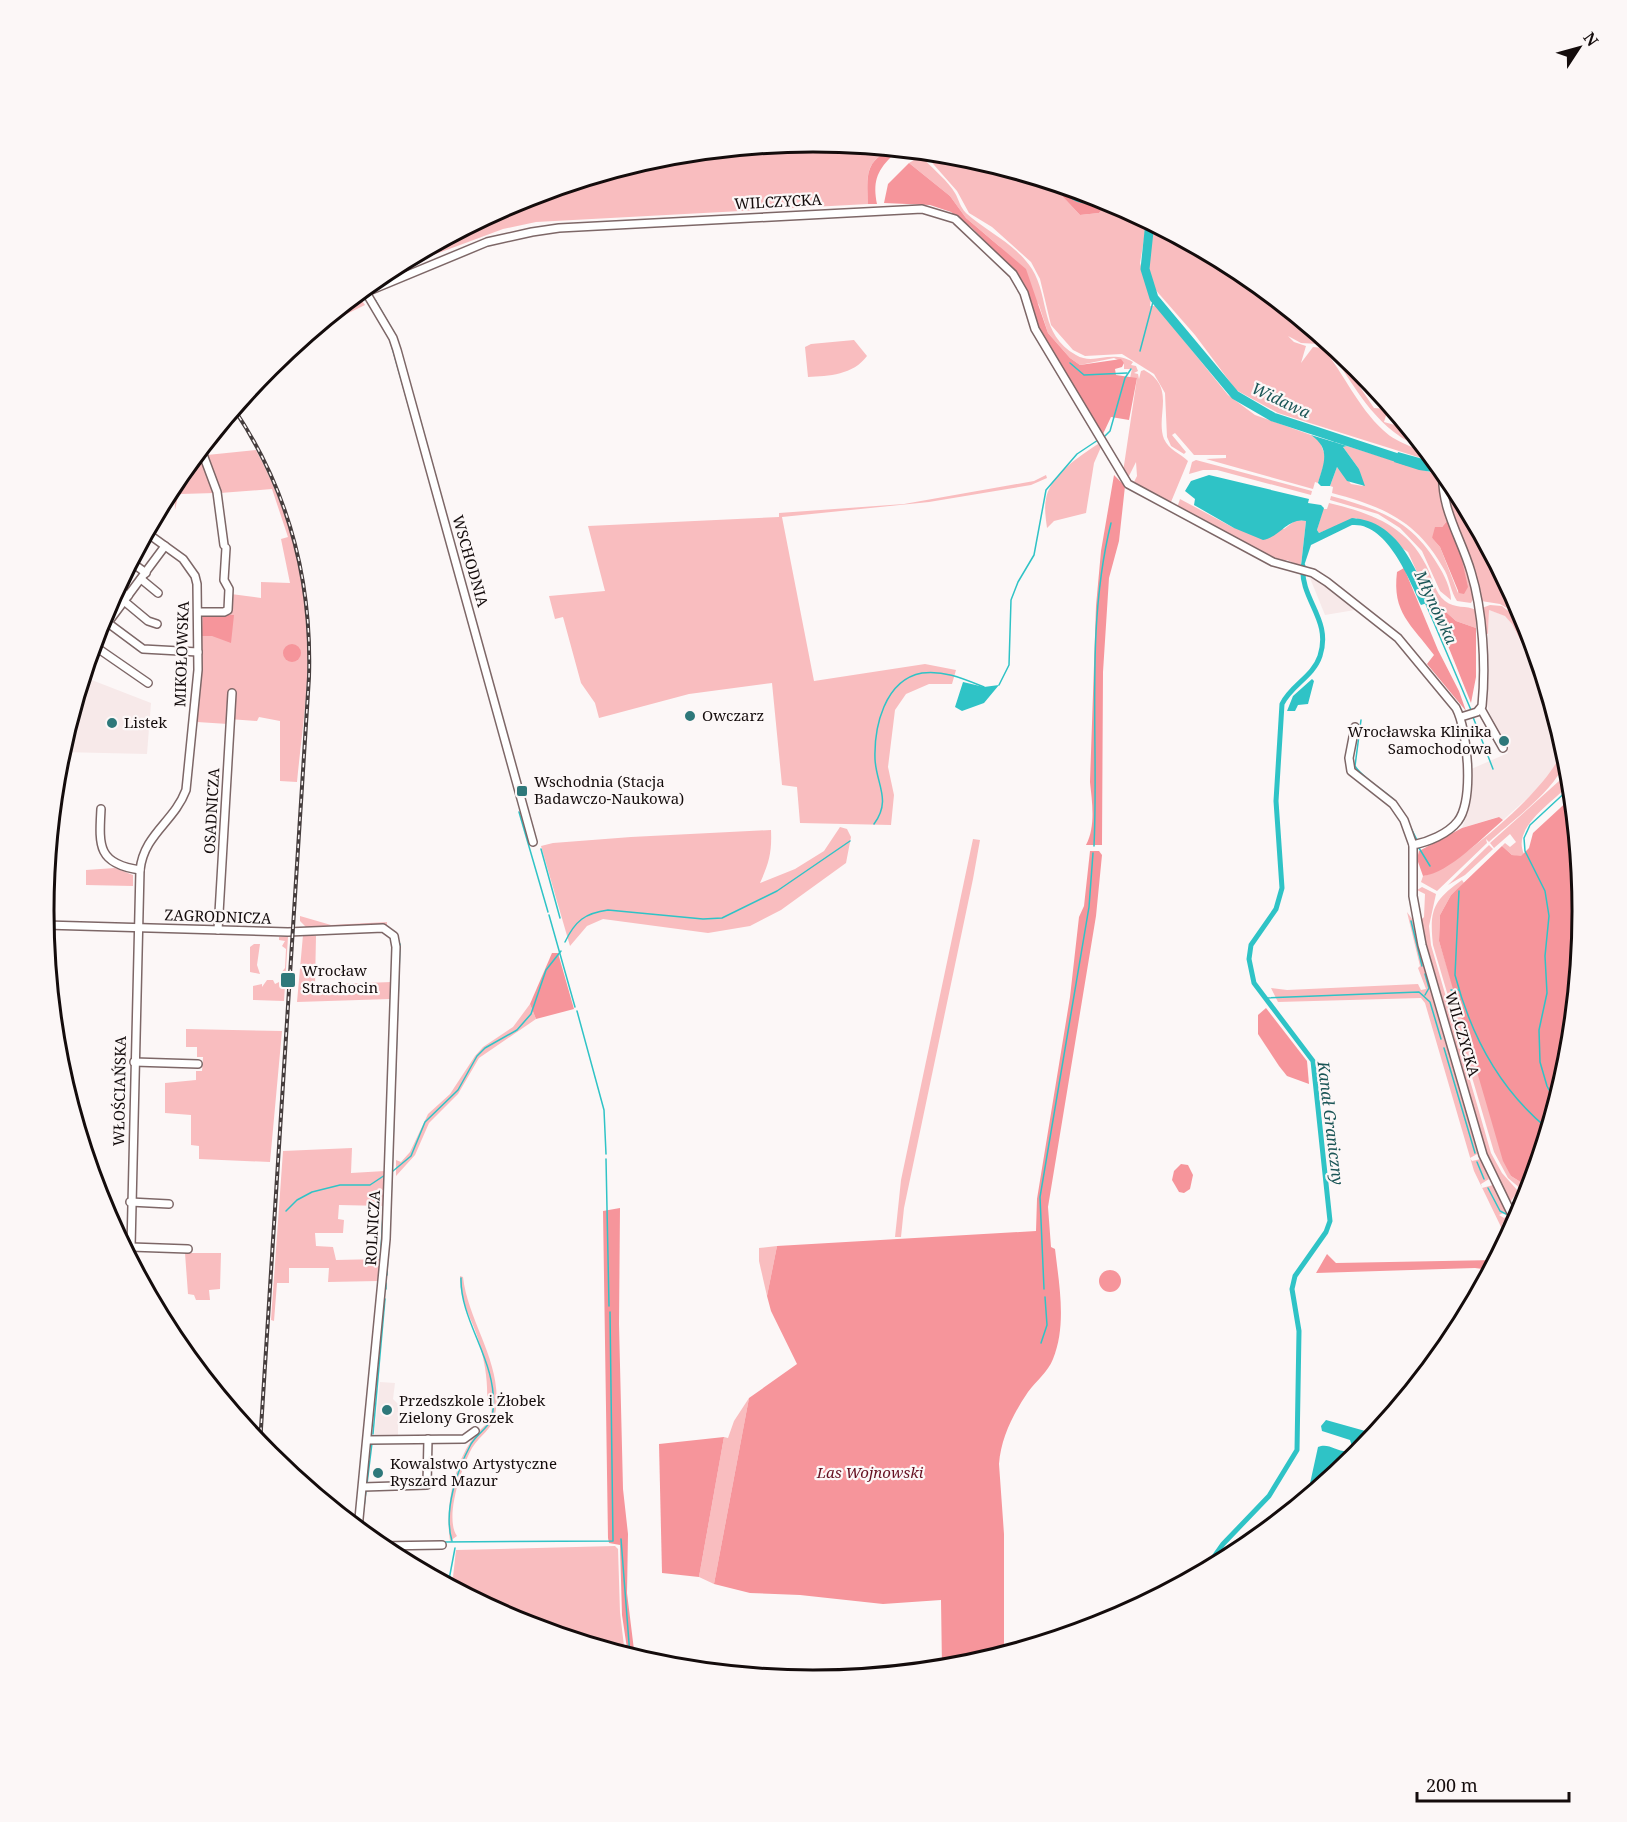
<svg xmlns="http://www.w3.org/2000/svg" width="1627" height="1822" viewBox="0 0 1627 1822" font-family="'Noto Serif',serif">
<rect width="100%" height="100%" fill="#fcf7f7"/>
<g fill="#f7e9e9">
<polygon points="1310,578 1319,580 1354,606 1355,610 1325,615"/>
<polygon points="1489,610 1506,616 1512,624 1542,687 1562,745 1555,767 1539,788 1503,820 1498,817 1462,828 1466,817 1469,770 1508,753 1492,720 1486,701"/>
<polygon points="84,677 151,703 147,754 61,752 66,737 72,737 74,708"/>
<polygon points="380,1382 395,1383 393,1399 398,1404 398,1436 374,1437"/>
</g>
<g fill="#f9bdbf">
<path d="M814,141L894,149C864,160 867,176 868,204L536,222L503,229L382,274L519,199L664,156Z"/>
<polygon points="932,153 964,156 1048,181 1080,215 1099,213 1110,200 1131,212 1131,217 1138,216 1147,221 1140,263 1151,298 1150,306 1156,306 1228,395 1255,415 1311,435 1320,442 1326,458 1318,483 1315,482 1313,489 1206,459 1226,458 1226,455 1194,455 1175,433 1172,435 1186,452 1184,454 1171,446 1167,437 1165,393 1154,374 1122,354 1085,356 1073,350 1051,325 1040,279 1031,262 992,227 969,213 957,191 927,157 927,154"/>
<path d="M919,157L924,159C934,170 948,181 955,193C959,200 960,207 966,213C986,231 1016,244 1032,269C1050,298 1039,334 1076,355C1094,366 1110,349 1133,362L1131,365L1136,366L1138,371L1134,373L1138,374L1139,379L1141,371L1144,370C1177,388 1155,415 1164,439C1169,450 1180,453 1188,461L1171,502L1168,503L1133,484L1137,476L1136,462L1128,478L1123,472L1137,378H1130L1132,369H1124V363L1114,358L1080,365L1070,358L1048,333L1039,305L999,246L966,218L950,196L909,163Z"/>
<path d="M1153,223L1242,271L1309,326L1319,344L1301,343L1288,336L1294,342L1306,346L1301,363L1313,347L1323,348C1344,374 1358,407 1383,430C1399,446 1425,448 1437,463L1278,413L1236,390L1195,335L1153,287L1148,265Z"/>
<polygon points="359,297 365,305 314,330 347,303"/>
<path d="M854,340L867,356C853,375 829,376 808,377L805,347L811,344Z"/>
<path d="M1332,349L1342,353H1337L1374,408L1388,409L1384,422L1409,429L1426,449C1379,434 1357,390 1331,352Z"/>
<path d="M1098,444L1101,447L1094,463L1086,513L1054,521L1047,528C1046,520 1044,508 1046,499C1050,475 1080,456 1098,444Z"/>
<path d="M1347,446L1439,475L1441,503L1447,521L1432,538L1440,547L1458,593L1459,547L1474,597L1471,603L1457,601C1451,592 1450,581 1445,571C1418,521 1384,507 1332,493L1333,487L1330,486L1337,467L1351,484L1363,486L1359,469L1343,447Z"/>
<path d="M256,450C290,513 308,582 308,653C308,696 301,739 297,782L280,781V721L259,717L257,721L229,719L228,724L197,722L202,616L205,614L230,615L231,594L261,598V582L290,583L281,539L288,537L272,489L220,493L207,455Z"/>
<polygon points="200,451 212,481 210,485 215,493 181,494 178,496 175,510 174,482"/>
<polygon points="1196,460 1312,491 1311,495 1217,470 1203,470 1189,474 1192,462"/>
<path d="M1446,474L1454,484L1525,617L1544,678L1515,613L1500,604L1481,601C1478,587 1476,573 1471,559C1461,532 1443,504 1446,474Z"/>
<polygon points="1046,475 1047,478 1031,485 929,502 782,517 814,681 925,664 956,670 952,684 929,684 906,694 895,710 888,767 894,795 891,825 800,823 797,787 782,785 772,683 689,694 599,718 595,703 581,683 563,617 555,619 549,596 605,591 588,526 779,517 779,513 904,504 1034,481"/>
<path d="M1331,496C1378,509 1412,520 1438,565C1444,574 1451,589 1451,600L1440,591L1422,551L1400,528L1378,514L1330,500Z"/>
<polygon points="1180,499 1234,528 1284,529 1296,520 1306,521 1301,566 1287,560 1281,562 1177,508"/>
<path d="M1329,503C1370,513 1406,525 1426,565C1433,578 1434,592 1445,601C1455,609 1466,605 1476,610V628L1456,621L1437,604L1432,606L1408,552L1356,518L1319,533L1317,530L1323,509H1327Z"/>
<path d="M1490,605L1502,606L1516,617L1551,701L1567,755C1561,787 1512,820 1489,842L1486,839L1487,843L1437,891L1421,882L1423,876C1452,872 1565,776 1562,745C1561,741 1557,736 1556,732C1547,696 1530,658 1512,624L1505,616L1489,610L1488,634L1484,633L1482,608Z"/>
<path d="M1569,761L1571,782C1556,801 1511,826 1524,854L1521,857L1512,855L1502,846L1505,843L1510,847L1516,842L1510,834L1494,848L1490,843L1559,781Z"/>
<path d="M840,827L847,829L851,837L846,863L781,910L750,926L708,933L603,919L587,926L570,946L541,846L553,843L631,837L771,830C772,853 769,863 760,883L795,869L824,851Z"/>
<polygon points="973,839 980,840 973,879 904,1208 901,1237 895,1237 901,1180"/>
<polygon points="1489,845 1493,849 1465,875 1448,885"/>
<polygon points="115,868 133,875 133,886 86,885 86,870"/>
<path d="M1462,880L1464,883L1451,895L1440,915L1439,941L1511,1176L1530,1188L1528,1195L1508,1178L1494,1152L1433,945C1429,909 1434,900 1462,880Z"/>
<path d="M1422,887L1436,894L1429,926L1431,945L1491,1153L1502,1173L1518,1191L1511,1201C1487,1186 1430,962 1420,921L1424,917L1425,894L1417,890Z"/>
<polygon points="1407,912 1412,919 1479,1153 1470,1158 1472,1161 1481,1159 1489,1179 1481,1184 1482,1188 1493,1185 1506,1212 1499,1215 1504,1218 1509,1215 1509,1220 1502,1224 1504,1228 1511,1225 1514,1227 1506,1242 1502,1229 1474,1171 1425,1003 1421,998 1278,1002 1271,988 1287,990 1418,984 1421,990 1426,989 1418,968 1420,966"/>
<polygon points="300,916 331,925 387,922 387,926 307,928 300,921"/>
<polygon points="303,935 316,936 315,985 391,982 390,999 297,1002"/>
<polygon points="279,937 288,937 284,1001 253,1000 253,986 262,984 262,987 267,980 273,980 275,984 281,981 280,976 283,978 285,976 281,973 285,968 286,949 282,946 285,941 279,940"/>
<polygon points="254,944 260,944 257,965 260,974 250,972 250,947"/>
<polygon points="530,1004 536,1019 479,1058 458,1094 429,1123 415,1155 396,1176 396,1160 401,1162 410,1152 428,1114 450,1094 475,1056 483,1047 513,1027"/>
<polygon points="186,1029 282,1031 270,1162 199,1159 199,1146 191,1145 191,1115 165,1113 165,1083 196,1080 196,1071 202,1071 203,1057 197,1057 197,1047 186,1047"/>
<polygon points="352,1148 351,1173 385,1171 384,1206 339,1205 338,1219 344,1220 343,1233 315,1233 316,1246 333,1247 336,1260 380,1259 378,1281 328,1282 329,1268 289,1268 289,1283 277,1283 274,1321 271,1320 283,1151"/>
<polygon points="777,1246 767,1296 759,1261 759,1248"/>
<polygon points="185,1253 221,1253 220,1289 209,1290 210,1300 196,1300 194,1295 188,1294"/>
<path d="M460,1276L463,1277C468,1323 505,1366 495,1415C492,1430 480,1435 472,1448C462,1466 444,1518 457,1536L450,1541C445,1509 453,1468 471,1441C483,1423 492,1427 492,1402L487,1401C488,1381 485,1364 480,1345C473,1319 460,1305 460,1276Z"/>
<polygon points="749,1398 714,1584 699,1577 724,1437 728,1438 734,1421"/>
<polygon points="615,1546 618,1549 620,1612 625,1655 519,1622 435,1577 453,1577 456,1550"/>
</g>
<g fill="#f6959b">
<path d="M894,149L902,150L906,158L891,157C876,172 873,183 877,204H868C867,176 864,160 894,149Z"/>
<polygon points="909,163 950,196 966,218 1026,269 1048,333 1070,358 1080,365 1121,359 1124,363 1122,367 1115,369 1116,375 1137,378 1129,420 1111,417 1103,434 1036,323 1023,282 1011,267 971,227 951,212 930,205 884,203 888,184"/>
<path d="M1048,181C1069,188 1068,206 1096,204L1101,198L1110,200L1099,213L1080,215Z"/>
<path d="M1114,475L1125,486L1119,541L1109,578L1103,672L1102,845H1086C1096,826 1092,802 1090,782L1096,606L1101,551Z"/>
<polygon points="1447,521 1459,547 1468,587 1464,594 1459,593 1440,547 1432,538 1435,527 1442,527"/>
<path d="M1404,568L1438,650L1459,691L1466,711L1427,664L1434,655C1411,624 1392,613 1397,572Z"/>
<polygon points="1437,604 1456,621 1476,628 1476,677 1471,703 1432,606"/>
<polygon points="203,614 234,615 231,643 212,636 202,636"/>
<circle cx="292" cy="653" r="9"/>
<polygon points="1572,797 1583,911 1569,1062 1530,1188 1511,1176 1503,1161 1439,941 1440,915 1451,895 1502,846 1512,855 1521,856 1529,848 1533,833"/>
<path d="M1499,817L1503,820C1483,837 1449,873 1423,876L1417,859L1419,851L1462,828Z"/>
<path d="M1090,851H1099L1102,855L1096,916L1048,1207L1051,1247L1055,1249C1059,1284 1067,1325 1053,1359C1048,1372 1036,1381 1028,1392C1013,1414 1001,1438 999,1464L1004,1534V1654L963,1666L942,1668L941,1600L883,1604L800,1595L750,1593L714,1584L749,1398L797,1364L771,1311L767,1296L777,1246L1036,1231L1037,1199L1070,997L1079,917L1084,906Z"/>
<polygon points="552,953 558,953 574,1009 536,1019 530,1004"/>
<polygon points="1266,1008 1307,1061 1309,1084 1287,1076 1279,1066 1258,1034 1258,1015"/>
<polygon points="1181,1164 1188,1165 1193,1175 1190,1189 1184,1193 1179,1192 1172,1180 1174,1171"/>
<polygon points="620,1208 619,1324 623,1489 628,1534 627,1593 635,1658 628,1655 622,1615 620,1545 609,1543 608,1538 603,1211"/>
<polygon points="1327,1254 1336,1263 1496,1260 1490,1270 1475,1268 1316,1273"/>
<circle cx="1110" cy="1281" r="11"/>
<polygon points="724,1437 699,1577 662,1573 659,1444"/>
</g>
<g fill="#2fc3c6">
<path d="M1059,185L1101,198L1096,204C1079,205 1067,200 1059,185Z"/>
<path d="M1311,435L1347,446L1343,447L1359,469L1365,486L1347,481L1337,467L1330,486H1321L1318,483C1324,463 1331,449 1311,435Z"/>
<polygon points="1398,452 1437,463 1446,474 1419,470 1394,462"/>
<path d="M1209,475L1309,499L1308,503L1321,505L1324,508L1317,530L1319,533L1352,518C1398,521 1415,567 1430,602L1421,605C1409,579 1387,522 1352,525L1311,545L1304,566H1301L1306,521C1288,517 1280,537 1263,540L1234,528L1194,505L1195,499L1185,491L1191,481Z"/>
<polygon points="1312,679 1314,681 1308,704 1298,705 1295,711 1287,711 1293,696"/>
<polygon points="963,682 984,687 999,685 984,703 962,711 955,707"/>
<path d="M1326,1420L1376,1434L1358,1456L1294,1508L1300,1496L1309,1488L1318,1447C1329,1442 1337,1453 1350,1451L1352,1446L1350,1440L1322,1431L1321,1426Z"/>
</g>
<g fill="none" stroke-linecap="round" stroke-linejoin="round">
<g stroke="#2fc3c6" stroke-width="1.5">
<polyline points="907,150 908,153"/>
<polyline points="374,299 376,301"/>
<polyline points="368,302 390,340 425,464"/>
<polyline points="377,303 396,336"/>
<polyline points="397,340 417,409"/>
<polyline points="1140,351 1154,298"/>
<polyline points="1070,363 1084,375 1127,373"/>
<polyline points="418,412 454,543"/>
<polyline points="1105,436 1110,431 1125,378 1131,369"/>
<polyline points="1332,438 1335,442"/>
<polyline points="1426,604 1471,710"/>
<polyline points="999,685 1009,665 1011,600 1018,582 1034,555 1046,490 1077,454 1098,440"/>
<polyline points="1473,717 1493,769"/>
<path d="M1361,720L1355,766C1362,778 1384,790 1395,801"/>
<polyline points="1398,805 1405,816"/>
<polyline points="519,812 548,912"/>
<path d="M874,824C892,800 876,784 875,759C874,728 884,680 922,673C944,670 964,679 984,687"/>
<polyline points="1410,826 1417,840"/>
<path d="M1094,846C1099,739 1085,628 1111,523"/>
<polyline points="1419,848 1430,866"/>
<polyline points="541,849 560,918"/>
<path d="M1459,891L1455,975C1471,1036 1499,1089 1548,1129"/>
<polyline points="549,915 575,1007"/>
<polyline points="1411,921 1422,966"/>
<path d="M565,942C575,921 585,913 608,910L703,919L722,918L777,891L850,841"/>
<polyline points="1425,974 1429,988 1425,995"/>
<polyline points="1451,990 1459,990"/>
<polyline points="1266,998 1419,992 1430,1002 1441,1039"/>
<polyline points="577,1011 604,1110 606,1154"/>
<polyline points="1444,1048 1475,1153"/>
<polyline points="1556,1103 1547,1086 1540,1062 1539,1030 1547,993 1545,956 1549,916 1545,891 1525,851 1524,838 1530,825 1571,787"/>
<polyline points="606,1159 609,1306"/>
<polyline points="1477,1162 1484,1179"/>
<polyline points="393,1171 411,1156 425,1122 458,1090 477,1056 485,1048 517,1030 531,1014 546,970 561,951"/>
<polyline points="1488,1188 1500,1211 1506,1214"/>
<polyline points="1516,1204 1525,1205"/>
<polyline points="286,1211 297,1200 312,1192 340,1185 370,1185 385,1175"/>
<polyline points="390,1228 400,944"/>
<polyline points="380,1265 383,1215"/>
<polyline points="387,1275 388,1250"/>
<polyline points="386,1289 386,1283"/>
<polyline points="1044,1289 1040,1197 1089,907 1093,853"/>
<polyline points="1041,1343 1047,1325 1045,1297"/>
<polyline points="373,1434 385,1299"/>
<polyline points="367,1484 372,1443"/>
<polyline points="361,1531 366,1491"/>
<polyline points="621,1539 630,1656"/>
<path d="M452,1541C443,1511 457,1470 471,1444C479,1431 492,1427 493,1410C498,1362 460,1322 461,1278"/>
<polyline points="407,1542 418,1542"/>
<polyline points="442,1542 613,1541 610,1312"/>
<polyline points="448,1585 455,1548"/>
</g>
<path stroke="#2fc3c6" stroke-width="5" d="M1204,1571L1223,1544L1269,1496L1297,1450L1299,1331L1292,1289L1295,1276L1326,1232L1330,1221L1313,1061L1254,983L1249,959L1251,945L1276,909L1282,888L1276,801L1282,704C1291,685 1313,677 1320,656C1332,619 1300,600 1303,566"/>
<polyline stroke="#2fc3c6" stroke-width="9" points="1150,222 1145,269 1154,298 1235,395 1273,417 1407,461"/>
<defs>
<g id="minor">
<polyline points="364,289 393,338 397,350 533,842"/>
<path d="M352,298L487,242L532,232L559,228L922,209L955,219L1013,274L1024,293L1035,329L1128,484L1273,562L1313,573L1327,582L1398,638L1456,708C1468,731 1474,799 1458,821C1448,834 1428,842 1413,845V896L1422,945L1483,1155L1516,1223"/>
<polyline points="201,449 217,492 224,545"/>
<path d="M1443,470C1440,509 1461,537 1471,572C1483,611 1486,666 1482,706L1477,712L1461,717"/>
<polyline points="131,562 146,573"/>
<polyline points="141,579 158,593"/>
<polyline points="118,587 128,596"/>
<polyline points="124,601 148,621 157,624"/>
<polyline points="198,612 224,612 228,610 229,589 224,580 226,548"/>
<polyline points="108,623 143,649 198,652"/>
<polyline points="95,640 165,546"/>
<polyline points="93,645 148,683"/>
<polyline points="1481,709 1503,748"/>
<polyline points="1355,727 1349,758 1351,771 1393,804 1404,820 1413,845"/>
<path d="M101,809C99,845 97,864 140,870"/>
<polyline points="45,925 288,932 383,928 394,936 396,947 386,1239 358,1529"/>
<polyline points="218,930 232,693"/>
<polyline points="134,1062 198,1064"/>
<polyline points="130,1202 169,1204"/>
<polyline points="131,1247 188,1249"/>
<path d="M128,1255L131,1247L140,870C144,834 174,822 186,790L198,670L197,584L195,576L183,559L147,533"/>
<polyline points="368,1440 464,1439 475,1431"/>
<polyline points="363,1487 427,1485 428,1439"/>
<polyline points="379,1546 442,1545"/>
</g>
</defs>
<use href="#minor" stroke="#7d6767" stroke-width="10"/>
<use href="#minor" stroke="#fff" stroke-width="7"/>
<defs>
<path id="rail" d="M234,409C289,491 312,580 309,677L260,1444"/>
</defs>
<use href="#rail" stroke="#453d3d" stroke-width="4"/>
<use href="#rail" stroke="#fcf7f7" stroke-width="1.5" stroke-dasharray="4.5" stroke-linecap="butt"/>
</g>
<g fill="#2e787a" stroke="#fcf7f7" stroke-width="2">
<circle cx="690" cy="716" r="6"/>
<circle cx="112" cy="723" r="6"/>
<circle cx="1504" cy="741" r="6"/>
<rect x="516" y="785" width="12" height="12" rx="3"/>
<rect x="280" y="972" width="16" height="16" rx="3"/>
<circle cx="387" cy="1410" r="6"/>
<circle cx="378" cy="1473" r="6"/>
</g>
<g text-anchor="middle" stroke-width="4.5" stroke-linejoin="round" paint-order="stroke">
<g font-size="15" fill="#140c0c" stroke="#fcf7f7">
<text transform="translate(778 202) rotate(-3)" y="5">WILCZYCKA</text>
<text transform="translate(470 561) rotate(74)" y="5">WSCHODNIA</text>
<text transform="translate(182 654) rotate(-88)" y="5">MIKOŁOWSKA</text>
<text transform="translate(212 811) rotate(-87)" y="5">OSADNICZA</text>
<text transform="translate(218 917) rotate(2)" y="5">ZAGRODNICZA</text>
<text transform="translate(1462 1034) rotate(74)" y="5">WILCZYCKA</text>
<text transform="translate(120 1091) rotate(-89)" y="5">WŁOŚCIAŃSKA</text>
<text transform="translate(373 1228) rotate(-87)" y="5">ROLNICZA</text>
</g>
<g font-size="15" fill="#140c0c" stroke="#fcf7f7" text-anchor="start">
<text x="702" y="721">Owczarz</text>
<text x="124" y="728">Listek</text>
<text x="1492" y="737" text-anchor="end">Wrocławska Klinika<tspan x="1492" dy="17">Samochodowa</tspan></text>
<text x="534" y="787">Wschodnia (Stacja<tspan x="534" dy="17">Badawczo-Naukowa)</tspan></text>
<text x="302" y="976">Wrocław<tspan x="302" dy="17">Strachocin</tspan></text>
<text x="399" y="1406">Przedszkole i Żłobek<tspan x="399" dy="17">Zielony Groszek</tspan></text>
<text x="390" y="1469">Kowalstwo Artystyczne<tspan x="390" dy="17">Ryszard Mazur</tspan></text>
</g>
<g font-size="15" font-style="italic" fill="#650f20" stroke="#fcf7f7">
<text x="870" y="1478">Las Wojnowski</text>
</g>
<g font-size="16" font-style="italic" fill="#1b5657" stroke="#fcf7f7">
<text transform="translate(1281 400) rotate(25)" y="6">Widawa</text>
<text transform="translate(1436 607) rotate(65)" y="6">Młynówka</text>
<text transform="translate(1331 1123) rotate(83)" y="6">Kanał Graniczny</text>
</g>
</g>
<path d="M0 0H1627V1822H0ZM54 911a759 759 0 1 1 1518 0a759 759 0 1 1-1518 0Z" fill="#fcf7f7" fill-rule="evenodd"/>
<path fill="none" stroke="#140c0c" stroke-width="3" d="M54 911a759 759 0 1 1 1518 0a759 759 0 1 1-1518 0Z"/>
<g transform="translate(1579 48) rotate(54)" stroke="#fcf7f7" stroke-width="4.5" paint-order="stroke">
<path d="M0-4.5L10 22L0 15L-10 22Z" fill="#140c0c"/>
<text y="-9" font-size="16" font-weight="bold" text-anchor="middle" fill="#140c0c">N</text>
</g>
<path d="M1417 1792v9h152v-9" fill="none" stroke="#140c0c" stroke-width="3"/>
<text x="1426" y="1792" font-size="18" fill="#140c0c" stroke="#fcf7f7" stroke-width="4.5" paint-order="stroke">200 m</text>
</svg>
